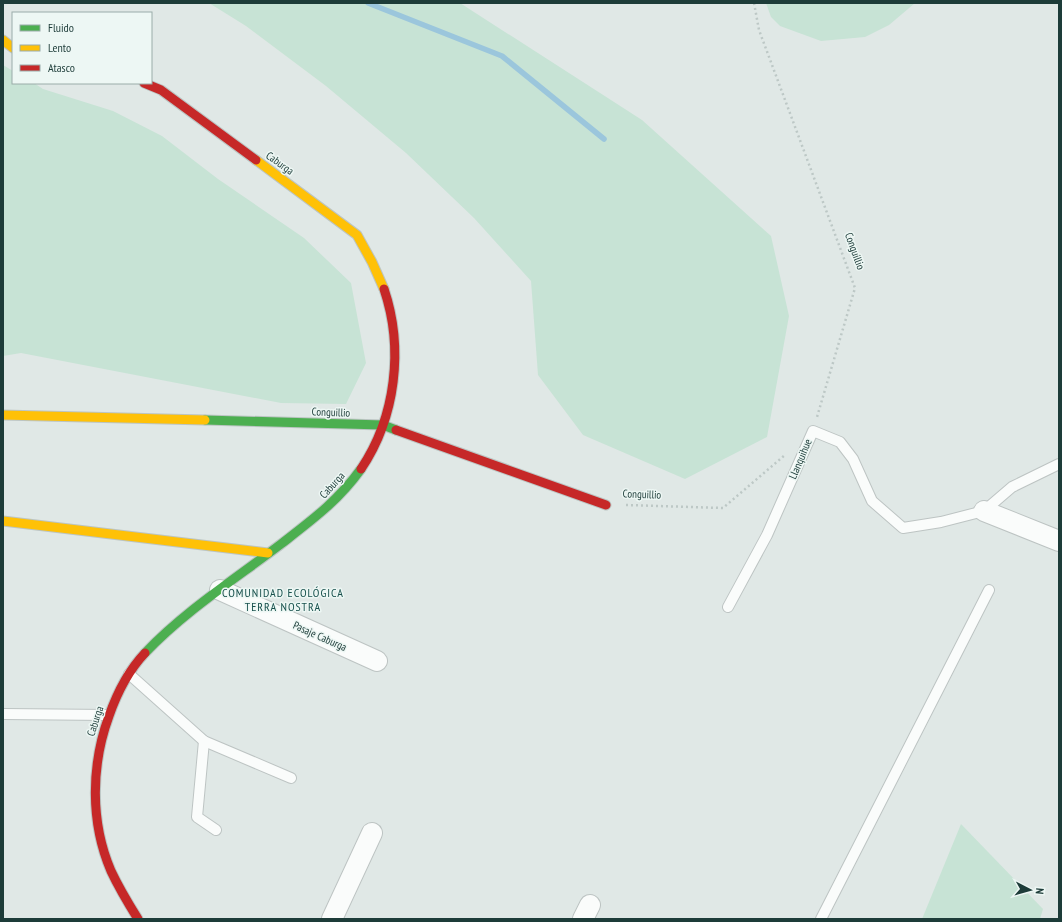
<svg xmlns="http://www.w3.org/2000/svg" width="1062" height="922" viewBox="0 0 1062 922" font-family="'PT Sans Narrow',sans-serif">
<rect width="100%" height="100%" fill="#e0e8e6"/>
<g fill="#c7e3d5">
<polygon points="209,3 460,3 642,120 771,236 789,316 767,437 685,479 583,435 538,375 531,281 474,218 406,153 326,86 246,26"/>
<polygon points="766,3 915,3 889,25 865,37 821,41 780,26 771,17"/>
<polygon points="3,65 13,71 13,83 34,83 43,89 113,111 162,136 218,179 304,238 351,283 366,363 346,404 281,403 21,353 3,356"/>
<polygon points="961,824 1043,909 1040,919 922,919"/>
</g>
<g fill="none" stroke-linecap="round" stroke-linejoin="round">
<polyline stroke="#9bc6dc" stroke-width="5.5" points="368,3 502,56 604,139"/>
<defs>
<g id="lane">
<polyline points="728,607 767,535 813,431 840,442 853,459 872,501 903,528 941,522 984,511 1012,487 1059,464"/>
<polyline points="129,674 204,741 291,778"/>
<polyline points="3,714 108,715"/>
<polyline points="204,741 197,817 216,830"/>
<polyline points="821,919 989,590"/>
</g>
<g id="street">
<polyline points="984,511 1059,541"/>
<polyline points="220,590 377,661"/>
<polyline points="332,919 372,833"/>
<polyline points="583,919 590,905"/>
</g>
<g id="fast">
<polyline points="205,420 383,425 396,430"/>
<path d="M145,653C185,611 235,579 281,544C312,520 338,501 361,469"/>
</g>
<g id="slow">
<polyline points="3,40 13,48"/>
<polyline points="256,160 357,235 372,262 384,289"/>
<polyline points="3,415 205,420"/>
<polyline points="3,521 268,553"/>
</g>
<g id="jam">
<polyline points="144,83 161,90 256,160"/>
<polyline points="396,430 606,505"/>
<path d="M361,469C396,417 404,348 384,289"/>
<path d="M138,919C128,903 119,888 111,871C90,822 91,765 109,716C117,693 129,670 145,653"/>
</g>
</defs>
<use href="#lane" stroke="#bdc4c3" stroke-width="12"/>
<use href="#street" stroke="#bdc4c3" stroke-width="22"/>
<use href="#fast" stroke="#bcc5c3" stroke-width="11"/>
<use href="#slow" stroke="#bcc5c3" stroke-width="11"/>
<use href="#jam" stroke="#bcc5c3" stroke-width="11"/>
<g stroke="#bdc8c6" stroke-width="2.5" stroke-dasharray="2 3" stroke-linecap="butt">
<polyline points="754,3 759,30 855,288 817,417"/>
<polyline points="626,505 723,508 785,455"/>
</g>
<use href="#lane" stroke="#fafcfb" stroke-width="10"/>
<use href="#street" stroke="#fafcfb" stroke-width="20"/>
<use href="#fast" stroke="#4caf50" stroke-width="9"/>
<use href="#slow" stroke="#ffc107" stroke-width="9"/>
<use href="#jam" stroke="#c62828" stroke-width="9"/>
</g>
<g text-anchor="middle" stroke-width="3" stroke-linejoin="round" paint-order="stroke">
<g font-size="11" fill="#1d3c39" stroke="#edf7f4">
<text transform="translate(280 163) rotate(36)" y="4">Caburga</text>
<text transform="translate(855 251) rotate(70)" y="4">Conguillio</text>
<text transform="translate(331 412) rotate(2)" y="4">Conguillio</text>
<text transform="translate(800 459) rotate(-67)" y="4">Llanquihue</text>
<text transform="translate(332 485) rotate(-48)" y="4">Caburga</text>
<text transform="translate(642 494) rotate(2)" y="4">Conguillio</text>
<text transform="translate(320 636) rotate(24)" y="4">Pasaje Caburga</text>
<text transform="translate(95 721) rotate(-72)" y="4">Caburga</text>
</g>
<g font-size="12" letter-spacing="1" fill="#17504c" stroke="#edf7f4">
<text x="283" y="597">COMUNIDAD ECOLÓGICA<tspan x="283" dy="14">TERRA NOSTRA</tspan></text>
</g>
</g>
<rect width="1062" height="922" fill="none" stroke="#1d3c39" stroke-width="8"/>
<rect x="12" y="12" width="140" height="72" fill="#edf7f4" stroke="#9aaca9"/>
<rect x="20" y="25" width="20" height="6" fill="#4caf50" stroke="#9aaca9"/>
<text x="48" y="32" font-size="12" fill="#1d3c39">Fluido</text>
<rect x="20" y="45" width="20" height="6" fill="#ffc107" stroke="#9aaca9"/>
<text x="48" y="52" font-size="12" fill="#1d3c39">Lento</text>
<rect x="20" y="65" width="20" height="6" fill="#c62828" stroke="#9aaca9"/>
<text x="48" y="72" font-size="12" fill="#1d3c39">Atasco</text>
<g transform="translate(1030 890) rotate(96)" stroke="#edf7f4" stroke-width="3" paint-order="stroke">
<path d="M0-3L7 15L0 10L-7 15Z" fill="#1d3c39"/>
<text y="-6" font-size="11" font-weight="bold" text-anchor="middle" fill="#1d3c39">N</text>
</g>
</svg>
